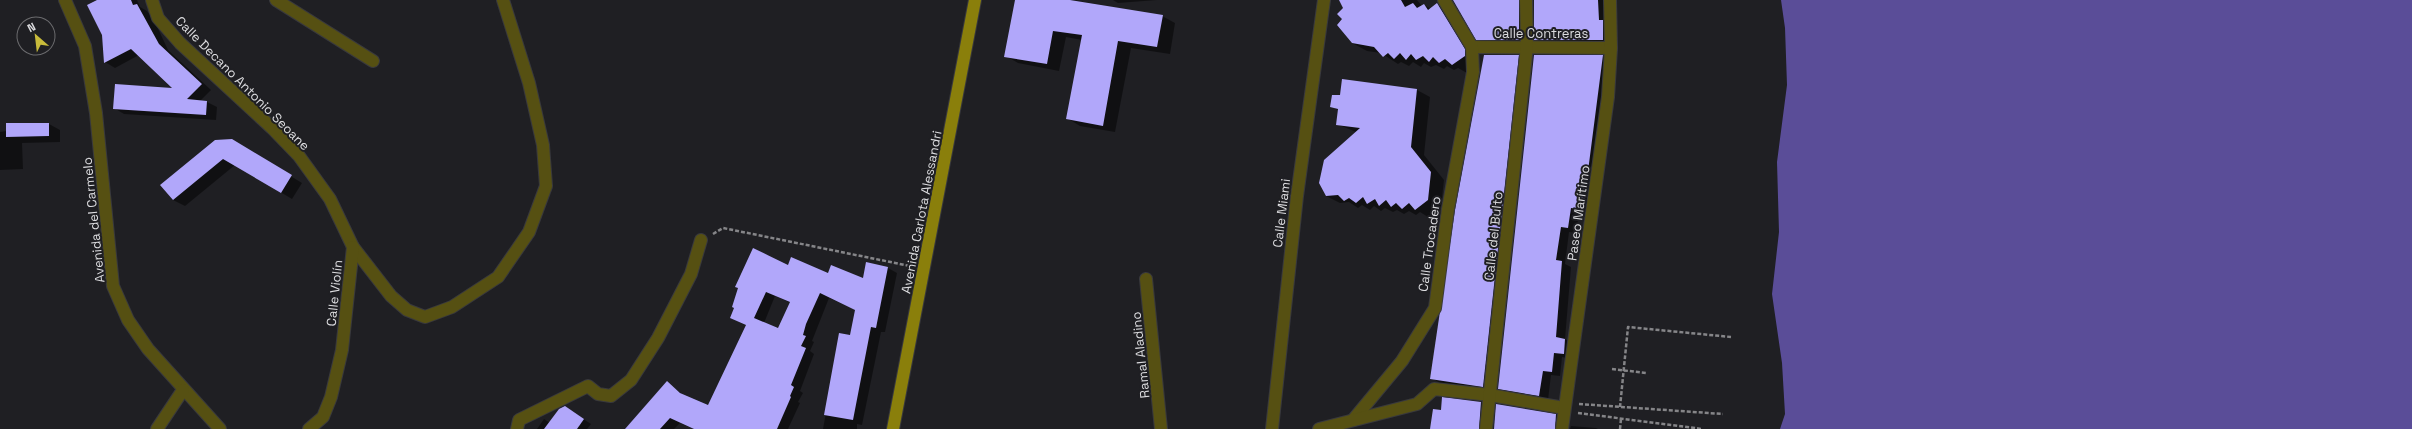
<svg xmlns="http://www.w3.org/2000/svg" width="2412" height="429" viewBox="0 0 2412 429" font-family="'Space Grotesk',sans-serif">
<rect width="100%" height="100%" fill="#1f1f23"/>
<polygon fill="#5a4d98" points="1781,0 2412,0 2412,429 1780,429 1785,414 1782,363 1772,294 1779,232 1777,162 1787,85 1785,28"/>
<g fill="#0007" fill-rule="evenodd">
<polygon points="99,0 137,0 140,7 147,11 154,20 168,50 211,90 200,101 207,102 217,107 216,120 124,114 114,108 175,89 139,55 115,68 105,62"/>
<polygon points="1016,0 1073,0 1162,16 1175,23 1170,54 1131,48 1115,132 1080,126 1067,118 1082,40 1066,37 1059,71 1018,63 1006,56"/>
<polygon points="1113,0 1157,0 1118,3"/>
<polygon points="1343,0 1417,0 1422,6 1424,5 1431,9 1437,5 1452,13 1479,58 1479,64 1467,73 1458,68 1454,70 1447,66 1444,69 1436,65 1431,67 1424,63 1421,67 1413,62 1409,66 1401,62 1398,64 1381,53 1367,51 1352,43 1344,19"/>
<polygon points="1454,0 1532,0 1529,6 1530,45 1488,45 1477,39"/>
<polygon points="1534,0 1608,0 1614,46 1546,45 1535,39"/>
<polygon points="1518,56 1526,60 1491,391 1440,383 1432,378"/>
<polygon points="1602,56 1611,61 1591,214 1579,212 1577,233 1569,232 1565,264 1571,267 1565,339 1574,344 1572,359 1562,357 1560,376 1551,375 1548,400 1508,393 1499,388"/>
<polygon points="1417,90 1430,97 1424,155 1444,180 1441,207 1428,217 1420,212 1416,215 1409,211 1404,214 1397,210 1393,212 1385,208 1381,211 1374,206 1370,210 1362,205 1358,208 1349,202 1340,203 1326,196 1356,132 1337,124 1338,110 1331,106"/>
<polygon points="49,124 60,130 60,142 22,143 23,169 0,170 0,132"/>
<polygon points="243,147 302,183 292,199 235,165 185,206 173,200 161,185"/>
<path d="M867,263L888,268L897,273L885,332H881L862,425L857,424V429H823L840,334L851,337L856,310L829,298L812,341L814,342L810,351L814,354L800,391L803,393L798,402L800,403L788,429H694L680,423L674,429H626L667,383L686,397L708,406L747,326L731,318L788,266L864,279ZM775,296L791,303L779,329L764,323Z"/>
<polygon points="1443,398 1481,403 1489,407 1486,429 1432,429 1442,411"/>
<polygon points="1497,405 1556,415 1564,420 1563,429 1495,429"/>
<polygon points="565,407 591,424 587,429 537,429 544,419 550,423"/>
<polygon points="1571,426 1596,428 1598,429 1570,429"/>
</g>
<g fill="#b1a7fa" fill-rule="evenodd">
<polygon points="97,0 131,0 133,5 137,4 159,44 202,84 187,99 207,101 206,115 113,109 115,84 172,88 131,49 104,63 102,35 87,5"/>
<polygon points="1015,0 1070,0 1163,15 1157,47 1118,41 1103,126 1066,119 1082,35 1053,31 1047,64 1004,57"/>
<polygon points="1339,0 1401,0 1405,7 1413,3 1417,8 1424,4 1428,10 1437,3 1465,49 1465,56 1452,65 1445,59 1439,63 1433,57 1429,62 1423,56 1416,60 1411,54 1406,60 1400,53 1394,59 1388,53 1383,57 1374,47 1352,43 1337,25 1342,19 1337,14 1343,8"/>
<polygon points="1453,0 1519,0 1519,40 1476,40"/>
<polygon points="1534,0 1598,0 1599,20 1603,20 1603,40 1534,40"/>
<polygon points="1484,55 1519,55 1483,387 1430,379 1455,210"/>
<polygon points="1534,55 1603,55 1583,210 1571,208 1568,228 1561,227 1556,260 1562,261 1556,337 1565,339 1564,354 1554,353 1552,372 1543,371 1539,396 1498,389"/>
<polygon points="1342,79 1417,89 1411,147 1431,172 1428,200 1415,210 1409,203 1402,209 1396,203 1391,207 1386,200 1379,206 1375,199 1367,204 1363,197 1356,203 1349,198 1344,201 1338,195 1326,196 1319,183 1324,160 1360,128 1336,125 1338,109 1330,107 1332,95 1340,95"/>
<polygon points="6,123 49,123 49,136 6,137"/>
<polygon points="232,139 292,175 281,193 223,159 173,200 160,185 215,140"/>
<path d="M753,248L788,265L791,257L828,273L831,265L863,278L866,262L888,267L876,328L871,327L853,420L824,415L839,333L850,335L855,310L820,293L806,324L803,335L806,336L801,346L806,348L791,385L794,387L790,396L791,397L777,429H694L670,418L660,429H625L667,381L680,393L708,405L746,325L730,318L734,308L732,307L738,288L735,287ZM766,292L790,302L778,328L754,318Z"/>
<polygon points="1442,397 1481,402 1479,429 1430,429 1433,409 1441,410"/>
<polygon points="1496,404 1556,414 1555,429 1494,429"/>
<polygon points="565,406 584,419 577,429 544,429 559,409"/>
</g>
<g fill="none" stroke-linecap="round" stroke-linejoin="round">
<defs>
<g id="minor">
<polyline points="65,0 85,46 96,113 113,286 128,320 148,349 220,429"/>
<polyline points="152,0 158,18 180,43 272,128 299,156 330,199 353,247 391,296 407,310 425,317 452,307 498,277 529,232 546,186 543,145 529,83 503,0"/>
<polyline points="276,0 373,61"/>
<polyline points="1472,47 1611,48"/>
<polyline points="1146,279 1161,429"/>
<polyline points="1353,420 1402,361 1435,308 1448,209 1473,72 1472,47 1444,0"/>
<polyline points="157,429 183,390"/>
<polyline points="309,429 323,417 331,397 342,350 353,247"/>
<polyline points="517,429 519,420 588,386 598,394 611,396 631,380 658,338 691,274 701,240"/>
<polyline points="1272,429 1297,196 1324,0"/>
<polyline points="1319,429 1417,404 1434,389 1490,395 1564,408"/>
<polyline points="1486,429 1527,46 1526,0"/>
<polyline points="1562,429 1608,97 1611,48 1610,0"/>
</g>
<polyline id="major" points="893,429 975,0"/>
</defs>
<use href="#minor" stroke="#39393d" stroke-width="14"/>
<use href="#major" stroke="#39393d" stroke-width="14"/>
<g stroke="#858588" stroke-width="2.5" stroke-dasharray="4 2" stroke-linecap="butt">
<polyline points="713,234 723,228 910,266"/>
<polyline points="1612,369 1646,373"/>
<polyline points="1579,404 1723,414"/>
<polyline points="1620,407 1628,327 1731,337"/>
<polyline points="1578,413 1702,429"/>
<polyline points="1620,429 1621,419"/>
</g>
<use href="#minor" stroke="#565012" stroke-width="12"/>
<use href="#major" stroke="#8a7f0b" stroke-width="12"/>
</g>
<g text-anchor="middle" stroke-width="4" stroke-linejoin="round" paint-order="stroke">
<g font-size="13" fill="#dcdcdf" stroke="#1f1f23">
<text x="1541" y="38">Calle Contreras</text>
<text transform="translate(243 83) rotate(45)" y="5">Calle Decano Antonio Seoane</text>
<text transform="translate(921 212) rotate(-79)" y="5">Avenida Carlota Alessandri</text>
<text transform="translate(1281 213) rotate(-83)" y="5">Calle Miami</text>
<text transform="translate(1578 213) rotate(-82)" y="5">Paseo Marítimo</text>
<text transform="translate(93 220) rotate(-96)" y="5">Avenida del Carmelo</text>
<text transform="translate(1493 236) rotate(-84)" y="5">Calle del Bulto</text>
<text transform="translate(1429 244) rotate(-82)" y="5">Calle Trocadero</text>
<text transform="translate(334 293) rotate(-84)" y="5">Calle Violín</text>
<text transform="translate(1140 355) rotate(-96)" y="5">Ramal Aladino</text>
</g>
</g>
<g transform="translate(36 36) rotate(332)"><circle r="19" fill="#1f1f23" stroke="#6b6b6e"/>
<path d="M0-3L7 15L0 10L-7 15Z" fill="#c8bb3b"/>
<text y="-6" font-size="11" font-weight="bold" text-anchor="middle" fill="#dcdcdf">N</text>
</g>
</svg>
